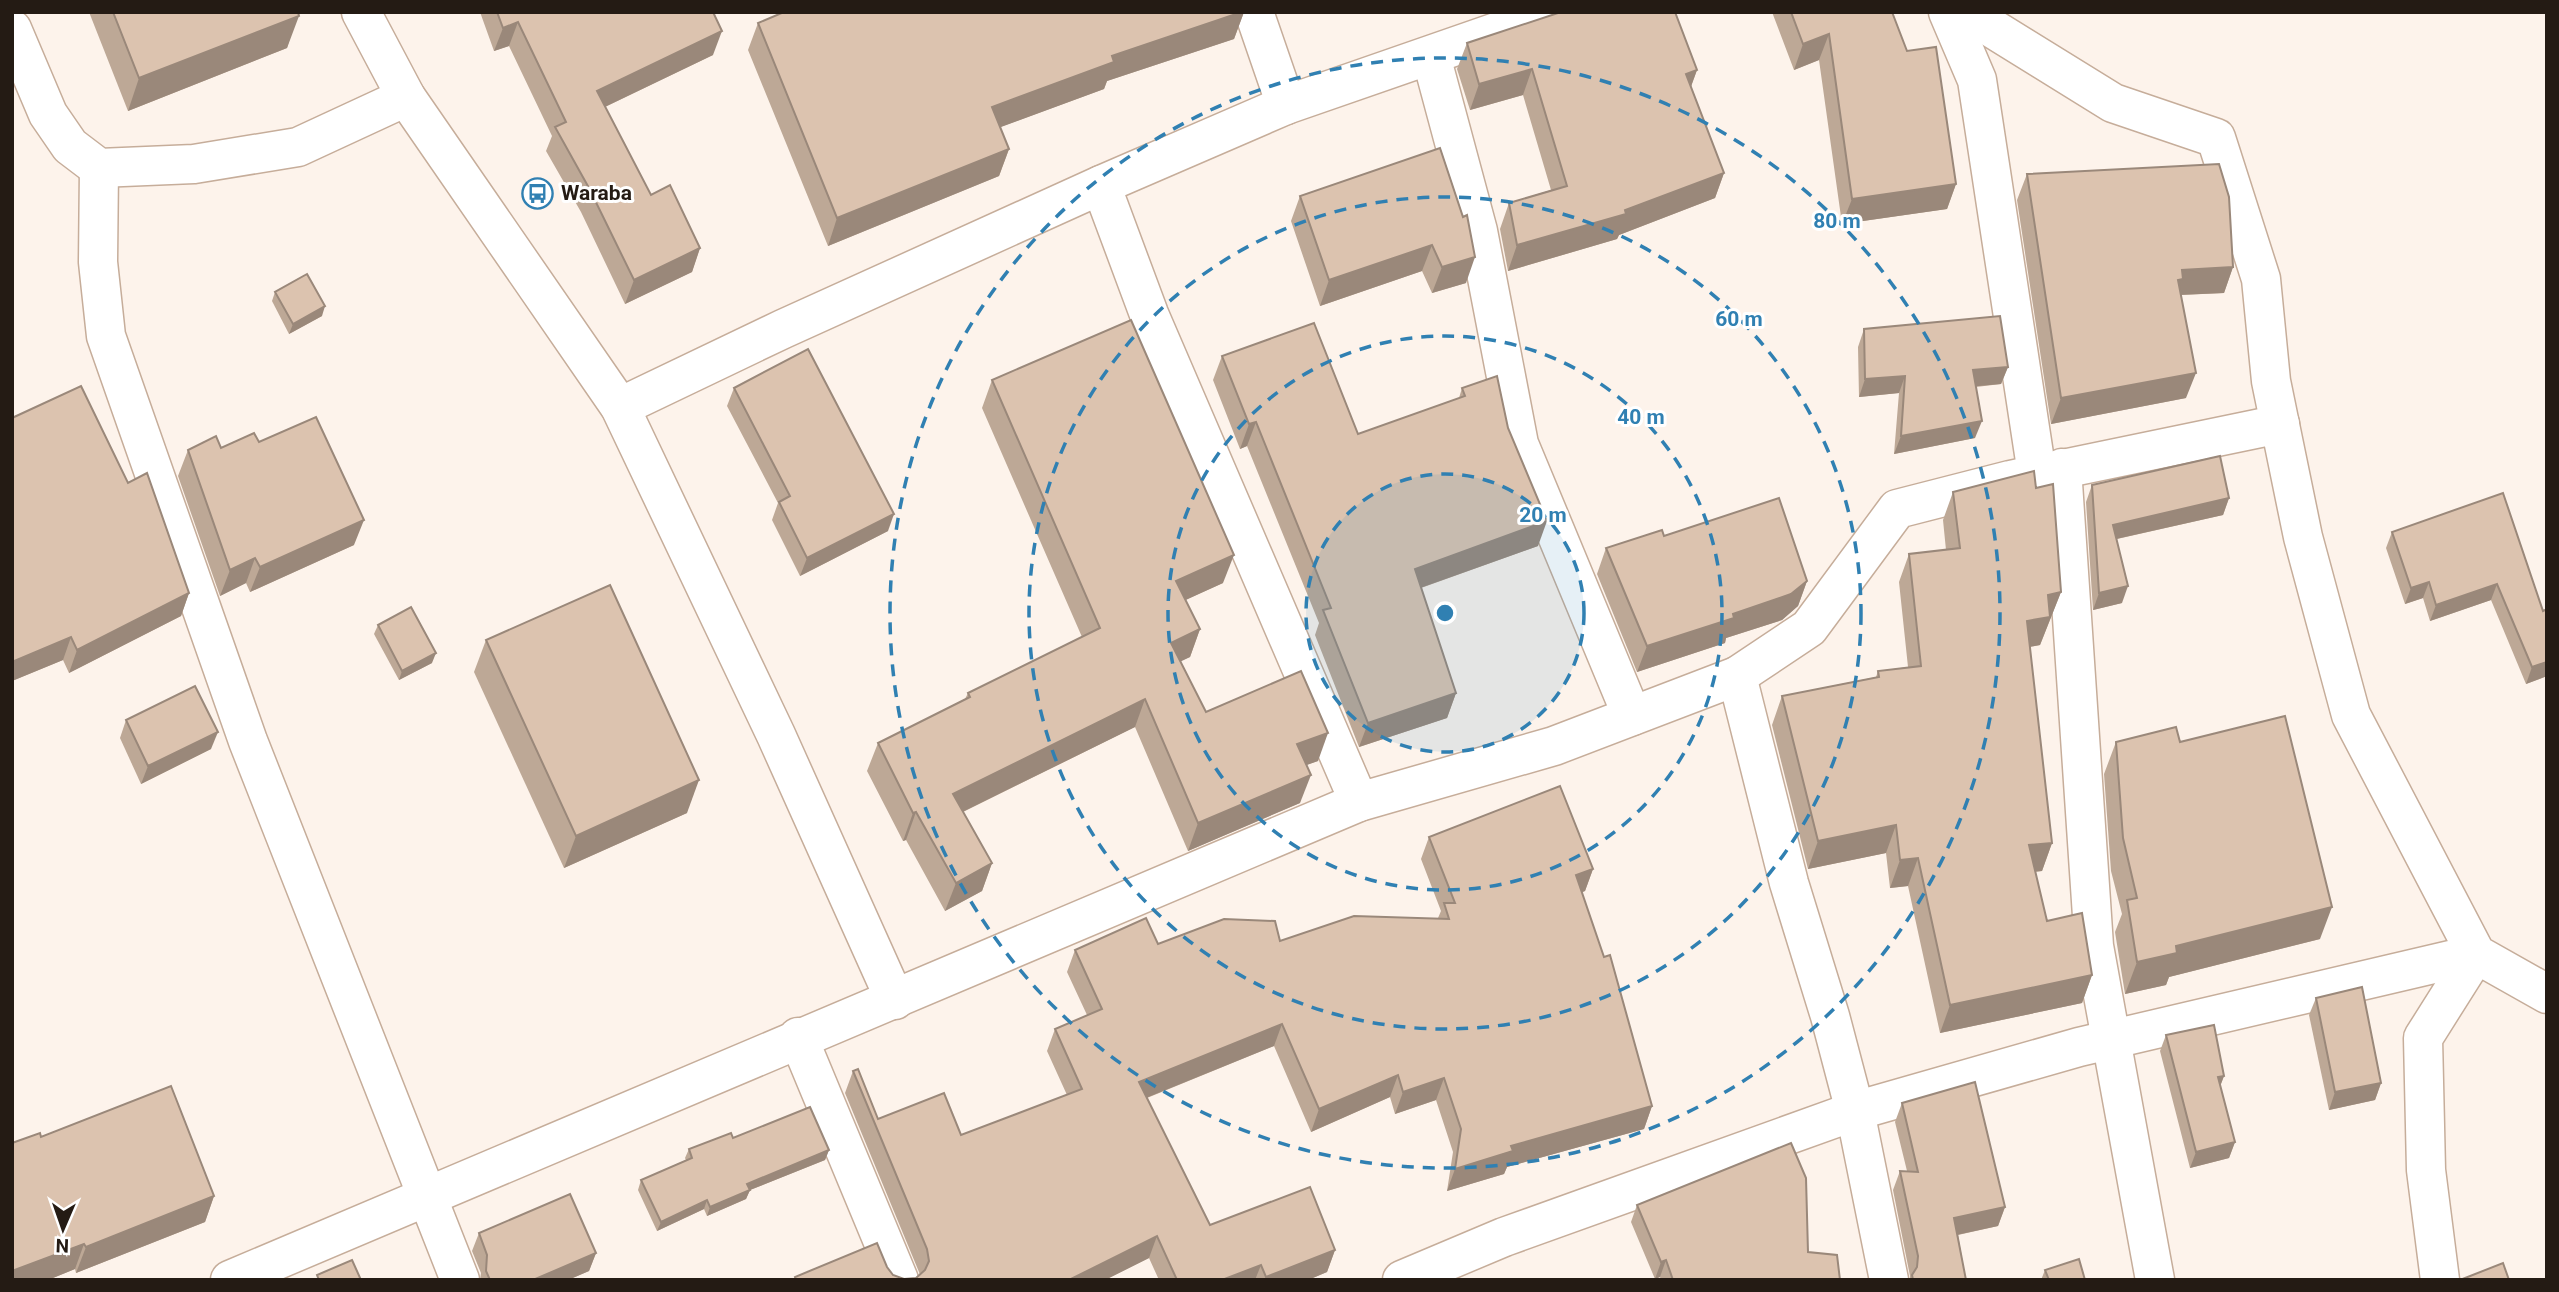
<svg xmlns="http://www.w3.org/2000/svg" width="2559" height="1292" viewBox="0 0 2559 1292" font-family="Roboto,sans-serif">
<rect width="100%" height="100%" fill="#fdf3eb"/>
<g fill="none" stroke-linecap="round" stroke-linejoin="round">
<defs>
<g id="minor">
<polyline points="361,12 406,97 620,407 776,735 895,1000"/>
<polyline points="1254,12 1286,105"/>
<polyline points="1948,12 1977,80 2037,474"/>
<polyline points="1966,12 2113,103 2216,138 2261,279 2271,381 2303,537 2351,715 2476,954 2547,994"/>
<polyline points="12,29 48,114 70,146 99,168 194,164 298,147 406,97"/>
<polyline points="1431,56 1478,231 1519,444 1632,716"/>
<polyline points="99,168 98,262 106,336 248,741 460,1280"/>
<polyline points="1101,185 1149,314 1359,802"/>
<polyline points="620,407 783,329 1101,185 1286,105 1554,12"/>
<polyline points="2062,468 2094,946 2155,1280"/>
<polyline points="1737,676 1789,883 1830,1016 1855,1111 1889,1280"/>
<polyline points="798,1037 899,1280"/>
<polyline points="230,1280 1359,802 1554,746 1737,676 1809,628 1897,509 2010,480 2280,424"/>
<polyline points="1402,1280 1504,1237 1855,1111 2079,1047 2476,954"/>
<polyline points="2440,1280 2426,1170 2423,1038 2476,954"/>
</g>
</defs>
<use href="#minor" stroke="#c6ad9a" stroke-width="41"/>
<use href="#minor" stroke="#fff" stroke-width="38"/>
</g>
<g fill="#bda896">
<polygon points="89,12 298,12 287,48 128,111"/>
<polygon points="480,12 713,12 713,55 605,107 651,195 700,248 692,272 625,304 581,212 546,151 552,136 509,46 494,51"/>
<polygon points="784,12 1244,12 1234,39 1107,81 1104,89 1000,127 1009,149 999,176 828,246 748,50 758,23"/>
<polygon points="1772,12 1892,12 1956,184 1947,209 1842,224 1819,60 1794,70"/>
<polygon points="1467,43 1697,70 1691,86 1724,173 1715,198 1619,235 1617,239 1508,271 1500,229 1509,203 1551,190 1523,95 1470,110 1457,69"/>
<polygon points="1440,148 1466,283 1432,293 1422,271 1320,306 1291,221 1300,196"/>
<polygon points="2027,174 2233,267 2224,293 2181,295 2186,398 2051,424 2017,200"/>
<polygon points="275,292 322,316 289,334 272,301"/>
<polygon points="1864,329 2008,367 2001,384 1976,387 1975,438 1894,454 1899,393 1859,397 1858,347"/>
<polygon points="1222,356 1358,434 1459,398 1462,388 1508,428 1538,546 1421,588 1456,693 1447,718 1359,747 1315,635 1319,623 1247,446 1240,449 1213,380"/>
<polygon points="992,380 1223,583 1185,600 1200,629 1190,657 1180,661 1206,712 1318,761 1306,765 1300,803 1188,851 1135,727 963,812 992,863 982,891 945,911 906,840 903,841 867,771 878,743 965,699 968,693 1082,637 982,408"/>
<polygon points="734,388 888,531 800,576 772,520 778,503 727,406"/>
<polygon points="259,442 354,545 250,592 246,583 220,596 178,476 188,450 221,448"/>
<polygon points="128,483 189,593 181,616 69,673 63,660 12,681"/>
<polygon points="2092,485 2229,498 2223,515 2117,539 2122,603 2093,610 2086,502"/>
<polygon points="2036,488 2061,592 2040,645 2030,647 2052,843 2042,871 2035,872 2047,921 2092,975 2082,1003 1940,1033 1908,886 1890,888 1886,853 1808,869 1772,725 1782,696 1876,677 1878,671 1908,667 1899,582 1909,554 1946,550 1943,520 1953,492"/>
<polygon points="2503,493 2543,611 2547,676 2526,684 2491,600 2430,621 2423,598 2405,604 2386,548 2392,532"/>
<polygon points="1664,536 1807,581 1798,606 1782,620 1726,638 1725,643 1637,672 1597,574 1606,548"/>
<polygon points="378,625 432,663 399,680 374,634"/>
<polygon points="486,640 687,813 564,868 474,672"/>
<polygon points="126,720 211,749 141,784 120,738"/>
<polygon points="2116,742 2180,742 2320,939 2169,977 2166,985 2125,994 2115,932 2122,914 2111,871 2104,774"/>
<polygon points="1429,837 1593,869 1585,891 1582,892 1652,1106 1644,1129 1507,1167 1504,1174 1447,1191 1453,1152 1436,1100 1395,1114 1390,1097 1311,1132 1274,1046 1147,1098 1210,1225 1335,1250 1327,1272 1308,1280 1159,1280 1149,1258 1105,1280 794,1280 795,1277 887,1267 893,1275 904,1279 916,1278 920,1275 919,1272 845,1093 853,1071 878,1119 961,1135 1067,1095 1047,1051 1055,1029 1087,1015 1067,972 1075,950 1158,944 1280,941 1438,918 1441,911 1421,859"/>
<polygon points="2316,998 2381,1083 2375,1100 2329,1110 2309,1015"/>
<polygon points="2166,1035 2224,1076 2220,1086 2235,1142 2229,1158 2190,1168 2160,1051"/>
<polygon points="1902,1103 2005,1207 1998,1226 1958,1235 1966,1280 1910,1280 1910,1276 1893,1190 1900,1171 1907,1171 1895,1122"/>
<polygon points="41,1137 214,1196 205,1222 76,1273 75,1269 48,1280 12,1280"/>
<polygon points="733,1138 829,1150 825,1160 750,1190 746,1199 707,1216 704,1209 657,1231 638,1190 641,1180 686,1160 685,1158 689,1149"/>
<polygon points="1637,1205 1808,1252 1840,1280 1661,1280 1660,1277 1655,1279 1631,1222"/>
<polygon points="479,1233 596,1253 589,1271 568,1280 480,1280 481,1273 472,1251"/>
<polygon points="2045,1270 2049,1280 2041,1280"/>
</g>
<g fill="#9a887a">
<polygon points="1237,12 1244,12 1234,39 1107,81 1104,89 982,134 992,107 1112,56"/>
<polygon points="299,16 287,48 128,111 139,78"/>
<polygon points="518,22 509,46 494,51 503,28"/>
<polygon points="722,31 713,55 588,115 597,91"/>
<polygon points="1829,34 1819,60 1794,70 1803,44"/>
<polygon points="1532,69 1523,95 1470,110 1479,84"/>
<polygon points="1697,70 1688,95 1686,74"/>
<polygon points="1009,149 999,176 828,246 837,218"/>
<polygon points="1724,173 1715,198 1619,235 1617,239 1508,271 1517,245 1625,210"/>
<polygon points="1956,184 1947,209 1842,224 1852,199"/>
<polygon points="1432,245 1422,271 1320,306 1329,280"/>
<polygon points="700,248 692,272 625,304 634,280"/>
<polygon points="1475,257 1466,283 1432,293 1442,267"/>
<polygon points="2233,267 2224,293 2177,295 2169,306 2182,270"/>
<polygon points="325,306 322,316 289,334 293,324"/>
<polygon points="2008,367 2001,384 1967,387 1973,370"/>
<polygon points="2196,373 2186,398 2051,424 2061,398"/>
<polygon points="1905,376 1899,393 1859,397 1865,379"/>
<polygon points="1982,421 1975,438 1894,454 1901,436"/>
<polygon points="1256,422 1247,446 1240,449 1249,424"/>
<polygon points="2229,498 2223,515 2107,541 2113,525"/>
<polygon points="894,514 888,531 800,576 807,558"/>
<polygon points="364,520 354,545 250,592 260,567"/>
<polygon points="1547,521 1538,546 1406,593 1415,569"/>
<polygon points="1234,555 1223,583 1166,609 1176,581"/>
<polygon points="255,558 246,583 220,596 230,570"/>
<polygon points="1807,581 1798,606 1782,620 1726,638 1725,643 1637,672 1647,646 1733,614"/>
<polygon points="2429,582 2423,598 2405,604 2411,588"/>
<polygon points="2497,584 2491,600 2430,621 2436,605"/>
<polygon points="2128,586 2122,603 2093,610 2099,593"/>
<polygon points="2061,592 2040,645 2017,649 2027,621 2048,595"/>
<polygon points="189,593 181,616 69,673 77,650"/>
<polygon points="1200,629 1190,657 1161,671 1171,643"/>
<polygon points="71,637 63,660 12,681 12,662"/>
<polygon points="436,653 432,663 399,680 402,671"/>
<polygon points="2547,662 2547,676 2526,684 2532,667"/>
<polygon points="1456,693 1447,718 1359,747 1368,723"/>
<polygon points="1145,699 1135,727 942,822 953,794"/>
<polygon points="218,732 211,749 141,784 148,766"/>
<polygon points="1328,733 1318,761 1287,772 1297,744"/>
<polygon points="1311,775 1300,803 1188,851 1198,823"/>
<polygon points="699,780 687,813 564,868 576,836"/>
<polygon points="916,812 906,840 903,841 913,813"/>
<polygon points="1896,825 1886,853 1808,869 1818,841"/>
<polygon points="2052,843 2042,871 2019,873 2029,845"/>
<polygon points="1918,858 1908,886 1890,888 1900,860"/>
<polygon points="992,863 982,891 945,911 956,883"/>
<polygon points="1593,869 1585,891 1568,898 1576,875"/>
<polygon points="2332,907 2320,939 2169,977 2166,985 2125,994 2137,962 2176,946"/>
<polygon points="2092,975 2082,1003 1940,1033 1950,1005"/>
<polygon points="1282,1024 1274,1046 1131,1104 1139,1082"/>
<polygon points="1398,1075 1390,1097 1311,1132 1319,1109"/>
<polygon points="2224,1076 2218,1092 2218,1077"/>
<polygon points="1444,1078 1436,1100 1395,1114 1403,1092"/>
<polygon points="2381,1083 2375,1100 2329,1110 2335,1092"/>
<polygon points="1652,1106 1644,1129 1507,1167 1504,1174 1447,1191 1455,1169 1511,1146"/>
<polygon points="2235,1142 2229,1158 2190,1168 2196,1152"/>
<polygon points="829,1150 825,1160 750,1190 746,1199 707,1216 710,1207 747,1184"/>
<polygon points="214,1196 205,1222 76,1273 86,1247"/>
<polygon points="707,1200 704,1209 657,1231 661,1222"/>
<polygon points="2005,1207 1998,1226 1947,1237 1954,1218"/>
<polygon points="1157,1236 1149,1258 1105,1280 1069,1280"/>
<polygon points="84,1244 75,1269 48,1280 12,1280 12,1271"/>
<polygon points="1335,1250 1327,1272 1308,1280 1265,1280 1266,1277"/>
<polygon points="596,1253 589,1271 568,1280 533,1280"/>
<polygon points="1666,1260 1660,1277 1655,1279 1661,1262"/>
<polygon points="1261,1265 1255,1280 1222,1280"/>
</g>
<g fill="#dcc3af" stroke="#9a887a" stroke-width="2">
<polygon points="113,12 298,12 299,16 139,78"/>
<polygon points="497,12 713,12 722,31 597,91 651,195 670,185 700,248 634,280 589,188 555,127 566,122 518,22 503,28"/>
<polygon points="784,12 1242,12 1112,56 1114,62 992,107 1009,149 837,218 758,23"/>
<polygon points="1561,12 1675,12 1697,70 1686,74 1724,173 1625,210 1626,214 1517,245 1509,203 1567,186 1532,69 1479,84 1467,43"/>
<polygon points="1791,12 1892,12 1907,51 1936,47 1956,184 1852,199 1829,34 1803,44"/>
<polygon points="1440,148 1463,217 1467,215 1475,257 1442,267 1432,245 1329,280 1300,196"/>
<polygon points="2219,164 2229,197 2233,267 2182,270 2183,279 2178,280 2196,373 2061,398 2027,174"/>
<polygon points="307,274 325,306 293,324 275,292"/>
<polygon points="2000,316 2008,367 1973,370 1982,421 1901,436 1905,376 1865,379 1864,329"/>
<polygon points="1131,320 1234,555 1176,581 1200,629 1171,643 1206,712 1301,671 1328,733 1297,744 1311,775 1198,823 1145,699 953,794 992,863 956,883 916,812 913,813 878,743 970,697 968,693 1100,628 992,380"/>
<polygon points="1314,323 1358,434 1465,396 1462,388 1497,376 1508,428 1547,521 1415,569 1456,693 1368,723 1323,610 1331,608 1256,422 1249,424 1222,356"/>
<polygon points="808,349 894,514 807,558 779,502 790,496 734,388"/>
<polygon points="81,386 128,483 147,473 189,593 77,650 71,637 12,662 12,418"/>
<polygon points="316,417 364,520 260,567 255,558 230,570 188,450 216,436 221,448 254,433 259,442"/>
<polygon points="2220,456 2229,498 2113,525 2128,586 2099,593 2092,485"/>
<polygon points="2034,471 2036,488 2053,484 2061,592 2048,595 2050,617 2027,621 2052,843 2029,845 2047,921 2082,913 2092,975 1950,1005 1918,858 1900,860 1896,825 1818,841 1782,696 1879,677 1878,671 1921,666 1909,554 1960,548 1953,492"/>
<polygon points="2503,493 2543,611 2547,609 2547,662 2532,667 2497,584 2436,605 2429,582 2411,588 2392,532"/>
<polygon points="1779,498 1807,581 1791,594 1733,614 1734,618 1647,646 1606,548 1662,530 1664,536"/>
<polygon points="610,585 699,780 576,836 486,640"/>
<polygon points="411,607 436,653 402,671 378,625"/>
<polygon points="195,686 218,732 148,766 126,720"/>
<polygon points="2285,716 2332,907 2176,946 2177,953 2137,962 2127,900 2137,898 2123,838 2116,742 2176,727 2180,742"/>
<polygon points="1560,786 1593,869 1576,875 1604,957 1610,955 1652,1106 1511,1146 1513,1151 1455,1169 1461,1129 1444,1078 1403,1092 1398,1075 1319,1109 1282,1024 1139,1082 1210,1225 1310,1187 1335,1250 1266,1277 1261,1265 1222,1280 1177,1280 1157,1236 1069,1280 796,1280 795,1277 877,1243 887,1267 893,1275 904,1279 916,1278 925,1270 929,1261 927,1249 853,1071 858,1069 878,1119 944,1093 961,1135 1082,1089 1055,1029 1102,1009 1075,950 1146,918 1158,944 1224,919 1275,921 1280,941 1354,916 1449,919 1444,903 1455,903 1429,837"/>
<polygon points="2362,987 2381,1083 2335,1092 2316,998"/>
<polygon points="2214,1025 2224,1076 2218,1077 2235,1142 2196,1152 2166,1035"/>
<polygon points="1975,1082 2005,1207 1954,1218 1966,1280 1913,1280 1912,1275 1917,1267 1918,1256 1900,1171 1918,1172 1902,1103"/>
<polygon points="171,1086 214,1196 86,1247 84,1244 12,1271 12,1143 40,1133 41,1137"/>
<polygon points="810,1107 829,1150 747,1184 750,1190 710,1207 707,1200 661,1222 641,1180 692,1158 689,1149 731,1133 733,1138"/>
<polygon points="1791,1143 1806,1178 1808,1252 1837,1255 1840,1280 1673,1280 1666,1260 1661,1262 1637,1205"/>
<polygon points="570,1194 596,1253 533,1280 490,1280 486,1271 487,1255 479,1233"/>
<polygon points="2079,1259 2085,1280 2049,1280 2045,1270"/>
<polygon points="352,1260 361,1280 319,1280 317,1275"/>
<polygon points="2503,1263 2509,1280 2460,1280"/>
</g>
<circle cx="1445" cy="613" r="139" fill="#3080b2" fill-opacity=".12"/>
<g fill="none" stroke="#3080b2" stroke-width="3.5" stroke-dasharray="12 9">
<circle cx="1445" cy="613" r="139"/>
<circle cx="1445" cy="613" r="277"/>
<circle cx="1445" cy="613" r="416"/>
<circle cx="1445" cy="613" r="555"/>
</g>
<defs>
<symbol id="bus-ring" viewBox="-11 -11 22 22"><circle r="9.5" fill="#fff" stroke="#3080b2" stroke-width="1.5"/><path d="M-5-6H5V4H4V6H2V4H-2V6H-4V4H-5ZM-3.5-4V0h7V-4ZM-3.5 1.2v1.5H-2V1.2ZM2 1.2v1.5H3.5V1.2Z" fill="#3080b2"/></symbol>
</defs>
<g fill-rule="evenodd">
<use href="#bus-ring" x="520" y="176" width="35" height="35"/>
</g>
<g text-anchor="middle" stroke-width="6" stroke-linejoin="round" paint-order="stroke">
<g font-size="21" font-weight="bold" fill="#241b14" stroke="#fff" text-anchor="start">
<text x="561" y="200">Waraba</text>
</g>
</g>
<circle cx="1445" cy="613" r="10" fill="#3080b2" stroke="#fff" stroke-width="3.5"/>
<g font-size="21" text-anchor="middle" font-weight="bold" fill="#3080b2" stroke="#fff" stroke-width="6" stroke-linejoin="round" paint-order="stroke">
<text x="1837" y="228">80 m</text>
<text x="1739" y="326">60 m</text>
<text x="1641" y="424">40 m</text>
<text x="1543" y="522">20 m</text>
</g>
<rect width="2559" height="1292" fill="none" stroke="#241b14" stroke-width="28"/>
<g transform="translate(63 1229) rotate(182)" stroke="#ffffff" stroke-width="5" paint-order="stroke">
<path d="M0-5L12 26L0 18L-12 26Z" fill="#241b14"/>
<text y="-10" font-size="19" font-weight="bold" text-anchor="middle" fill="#241b14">N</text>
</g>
</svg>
